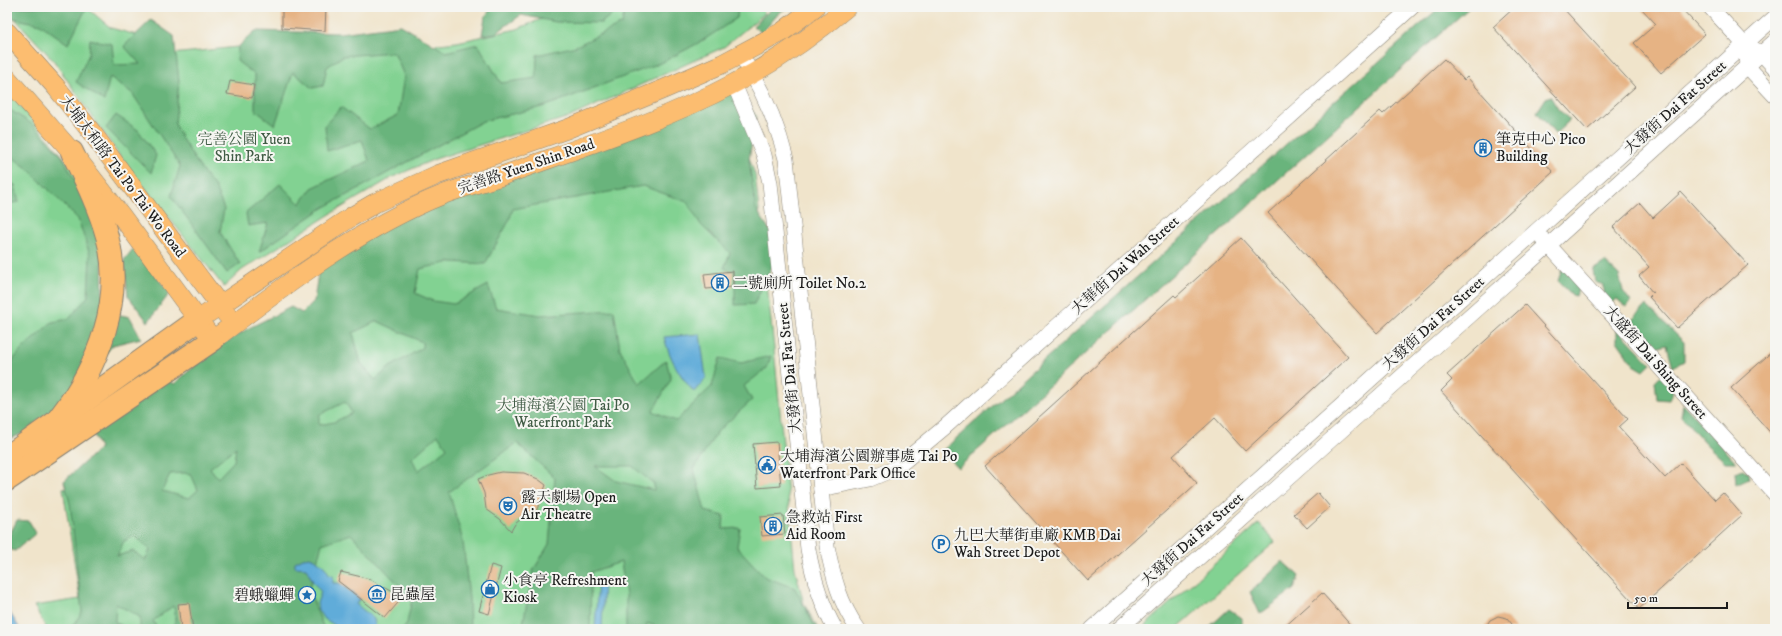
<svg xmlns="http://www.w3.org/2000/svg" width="1782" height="636" viewBox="0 0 1782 636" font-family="'IM FELL DW Pica','Noto Serif TC',serif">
<rect width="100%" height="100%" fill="#f6f6f2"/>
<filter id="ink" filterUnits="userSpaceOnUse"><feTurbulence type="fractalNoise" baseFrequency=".025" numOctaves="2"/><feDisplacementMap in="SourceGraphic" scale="8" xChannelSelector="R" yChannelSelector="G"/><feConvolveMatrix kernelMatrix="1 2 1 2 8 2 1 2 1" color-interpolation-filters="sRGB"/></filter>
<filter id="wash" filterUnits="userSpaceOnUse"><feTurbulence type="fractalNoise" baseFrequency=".012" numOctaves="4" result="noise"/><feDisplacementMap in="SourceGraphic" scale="16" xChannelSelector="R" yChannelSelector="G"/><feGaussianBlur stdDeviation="0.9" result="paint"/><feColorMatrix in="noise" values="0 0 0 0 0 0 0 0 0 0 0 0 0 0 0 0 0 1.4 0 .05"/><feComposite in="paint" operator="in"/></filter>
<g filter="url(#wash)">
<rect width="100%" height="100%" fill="#f0e4cb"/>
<g fill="#82d292" stroke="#4f7757">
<polygon points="7,7 86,7 111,28 155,40 172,54 265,44 412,47 457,42 517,29 571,7 760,7 765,13 724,47 572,116 435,159 393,177 332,213 242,270 224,287 119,155 54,61 7,10"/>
<polygon points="7,90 83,180 103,316 19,430 7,440"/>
<polygon points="743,139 755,175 774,348 795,569 804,604 818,629 47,629 34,606 80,599 63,488 108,479 445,228"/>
<polygon points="1259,523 1275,542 1176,629 1141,629"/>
</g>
<g fill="#69b47c" stroke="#42684c" fill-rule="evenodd">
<polygon points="7,7 87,7 68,44 40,24 7,17"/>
<polygon points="492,7 621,7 601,23 556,22 521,15 496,33 482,35 485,17"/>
<polygon points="625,7 738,7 737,18 702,41 663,62 546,106 483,121 323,208 259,252 268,223 248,226 246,213 280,184 300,204 312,188 369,161 362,140 327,151 325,125 341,107 370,129 398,115 404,76 394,52 343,56 327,67 323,86 312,88 293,72 275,125 255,110 255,75 237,61 238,47 255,31 340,33 401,25 446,52 478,44 501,83 536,78 537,55 576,46 622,24"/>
<polygon points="773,7 788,7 779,13 762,33 753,26"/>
<polygon points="1440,7 1470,7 958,468 942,451"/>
<polygon points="151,20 174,36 179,81 175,124 182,139 201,169 215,187 224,209 220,232 240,264 227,273 171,196 180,166 132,93 110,77 104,101 76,82 89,54 90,39 112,44 114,65 140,64 124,46"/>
<path d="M731,84L756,116L749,160L756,209L771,232L776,259L754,304L735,305V274L724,268L730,253L701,225L687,202L643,186L513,209L509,221L485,264L451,262L420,269L415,293L433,301L454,304L488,285L496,308L540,315L614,310L620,349L639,384L666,360L671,379L653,411L676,421L712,386L720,358L741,363L771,356L767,368L744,386L752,400L718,431L694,469L705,511L724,516L723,529L740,528L737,547L765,577L795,588L816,629H659L657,627L647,623L646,629H626V595L621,562L591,572L590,629H522L533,571L549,544L555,478L517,443L449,492L463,541L469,598L470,629H402L407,623L412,599L351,534L322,544L309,590L324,629H171L175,626V611L173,606L153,621L158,629H140V617L116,604L115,622L128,629H68L74,624L82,612L70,504L64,481L100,448L90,428L102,395L128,404L164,377L174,384L208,354L247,329L291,307L302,313L314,301L318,273L376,228ZM377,321L422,342V348L390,367L375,380L361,363L353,333ZM345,402L352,413L334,422L319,425V415ZM438,435L447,448L418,471L412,458ZM236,447L234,461L218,478L210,468ZM595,466H632L654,484V490L616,481ZM184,473L191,474L198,490L189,498L162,491L170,474ZM135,536L150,550L145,560L133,551L117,556L124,541Z"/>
<polygon points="1550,96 1558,109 1570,120 1555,134 1537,112 1546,98"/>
<polygon points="7,108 32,124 62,156 102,231 103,311 130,317 141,338 113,345 74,390 24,433 7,440 7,367 24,347 52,322 69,319 88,296 90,255 78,219 27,168 7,153"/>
<polygon points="116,115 138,130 156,155 151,173 106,128"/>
<polygon points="7,181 15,185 19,202 7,204"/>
<polygon points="133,249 170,293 148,322 128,296 124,260"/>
<polygon points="1605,262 1619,275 1623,291 1631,302 1626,307 1617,299 1611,303 1604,296 1604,285 1595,282 1593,270"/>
<polygon points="1562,269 1580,283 1576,296 1572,295 1558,281"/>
<polygon points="1646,305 1684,342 1684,361 1673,367 1667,345 1656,348 1646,334 1632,320"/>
<polygon points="1617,328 1651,364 1644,371 1634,365 1617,341"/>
<polygon points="1660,376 1673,391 1669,400 1657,399 1655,381"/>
<polygon points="1683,404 1736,462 1725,462 1707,445 1681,416"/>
<polygon points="1743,469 1748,473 1749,479 1736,485 1735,472"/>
<polygon points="17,520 29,521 36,533 15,551 7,549 7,540"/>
<path d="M1282,561L1299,576L1294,589L1260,614L1250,592C1262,583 1270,571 1282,561Z"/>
<polygon points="1229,609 1242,618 1242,629 1207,629"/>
</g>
<g fill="#61acd9" stroke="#3e647a">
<path d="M700,334L706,378L694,392C679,375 670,359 664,337Z"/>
<path d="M310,557C318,561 326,565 329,575L333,576V583H339L360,599L356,604L374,619L376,629H341L323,618L318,610L317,603L321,592L313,582L306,568L295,567V562L303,558Z"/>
<polygon points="598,579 604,579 602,629 595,629"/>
<polygon points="7,608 20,629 7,629"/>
</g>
<g id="blocks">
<g fill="#e6b384">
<polygon points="282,7 326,7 325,31 282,28"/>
<polygon points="1515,7 1562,7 1635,87 1587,130 1493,27"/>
<polygon points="1640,7 1680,7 1705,34 1661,73 1634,43 1656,24"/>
<polygon points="1444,59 1464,80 1467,77 1553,172 1377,333 1268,213 1380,111 1383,114"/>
<polygon points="230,81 254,85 252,98 227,94"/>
<polygon points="1681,192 1748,265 1677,328 1649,297 1653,293 1639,276 1649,267 1613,227 1640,203 1653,218"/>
<polygon points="1241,238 1348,357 1245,451 1215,418 1173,456 1197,483 1088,581 985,466 1174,295 1176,297"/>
<polygon points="733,271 733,287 706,289 704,274"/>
<polygon points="1525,305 1628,419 1619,427 1665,478 1681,463 1715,500 1723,493 1742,515 1639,609 1441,391 1452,380 1447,375"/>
<polygon points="1775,349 1775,438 1731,388"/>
<polygon points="777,442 781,486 757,488 753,444"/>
<polygon points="501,472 524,473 538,479 546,485 536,512 521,519 515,524 511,531 500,519 486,509 484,493 478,479 488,475"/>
<polygon points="1318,493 1330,507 1307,528 1294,514"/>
<polygon points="783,515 785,534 762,536 760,517"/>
<polygon points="491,565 501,568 489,614 479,611"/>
<polygon points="341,572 370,579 393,592 395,590 403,597 385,618 338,581"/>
<polygon points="1322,593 1354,629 1282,629"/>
<polygon points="189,603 193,629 181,629 178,604"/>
<polygon points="1498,616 1507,618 1516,629 1484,629 1490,620"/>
</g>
</g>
</g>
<g filter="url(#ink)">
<use href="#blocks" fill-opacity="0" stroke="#868074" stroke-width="1"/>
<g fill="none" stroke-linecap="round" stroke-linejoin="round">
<defs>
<g id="minor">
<polyline points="1710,7 1744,44 1761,53 1775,68"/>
<path d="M741,55C761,87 777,122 786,159L827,546C833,576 840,604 858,629"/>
<polyline points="1746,55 1747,66 1775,96"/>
<path d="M734,84L764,155L770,183L808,549C813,577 821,604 835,629"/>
<polyline points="1543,239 1775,494"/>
<polyline points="821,489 870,479 896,468 945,427 1412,7"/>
<polyline points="1092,629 1775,17"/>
<polyline points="1119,629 1549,245 1775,41"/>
</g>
<g id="major">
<polyline points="7,32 56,87 93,134 227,315"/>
<path d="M7,78L72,152L120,214L213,340C284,286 358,229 442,195C462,187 484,182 504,175C581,147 661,122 733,84C774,63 812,37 847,7"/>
<polyline points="198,320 351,217 375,203 437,175 567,129 664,89 722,64 782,32 815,7"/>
</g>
<g id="highway">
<path d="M59,418C98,367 125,300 107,236C99,207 85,179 72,152"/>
<polyline points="7,457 198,320"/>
<polyline points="7,480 213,340"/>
</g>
</defs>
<use href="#minor" stroke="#868074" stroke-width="16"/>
<use href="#major" stroke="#868074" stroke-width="20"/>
<use href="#highway" stroke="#868074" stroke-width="24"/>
<use href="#minor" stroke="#fff" stroke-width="15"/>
<use href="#major" stroke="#fcbd6f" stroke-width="19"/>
<use href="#highway" stroke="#fcbd6f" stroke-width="22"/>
</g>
</g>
<defs>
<symbol id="building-ring" viewBox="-11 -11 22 22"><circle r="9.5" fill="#f6f6f2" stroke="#1f6fb2" stroke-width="1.5"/><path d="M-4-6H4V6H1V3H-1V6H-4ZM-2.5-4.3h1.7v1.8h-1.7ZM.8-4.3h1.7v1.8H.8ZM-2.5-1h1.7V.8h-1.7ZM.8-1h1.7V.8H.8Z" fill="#1f6fb2"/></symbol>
<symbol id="civic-ring" viewBox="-11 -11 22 22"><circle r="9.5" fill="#f6f6f2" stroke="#1f6fb2" stroke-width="1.5"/><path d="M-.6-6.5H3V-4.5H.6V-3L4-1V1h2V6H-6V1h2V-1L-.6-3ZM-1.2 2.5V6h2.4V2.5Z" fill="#1f6fb2"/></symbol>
<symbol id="theatre-ring" viewBox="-11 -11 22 22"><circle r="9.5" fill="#f6f6f2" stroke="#1f6fb2" stroke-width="1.5"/><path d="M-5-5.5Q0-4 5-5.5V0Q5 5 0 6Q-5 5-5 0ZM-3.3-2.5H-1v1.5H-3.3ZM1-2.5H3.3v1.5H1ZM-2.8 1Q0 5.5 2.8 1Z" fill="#1f6fb2"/></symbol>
<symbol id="parking-ring" viewBox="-11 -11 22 22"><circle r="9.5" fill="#f6f6f2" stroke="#1f6fb2" stroke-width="1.5"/><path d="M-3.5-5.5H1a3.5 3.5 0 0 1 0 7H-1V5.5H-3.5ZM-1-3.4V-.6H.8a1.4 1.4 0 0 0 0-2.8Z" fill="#1f6fb2"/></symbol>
<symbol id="shop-ring" viewBox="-11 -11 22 22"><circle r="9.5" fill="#f6f6f2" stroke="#1f6fb2" stroke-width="1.5"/><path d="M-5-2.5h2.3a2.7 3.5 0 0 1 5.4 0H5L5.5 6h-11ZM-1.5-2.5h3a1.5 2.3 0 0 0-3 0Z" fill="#1f6fb2"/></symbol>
<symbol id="museum-ring" viewBox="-11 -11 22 22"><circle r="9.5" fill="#f6f6f2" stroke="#1f6fb2" stroke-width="1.5"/><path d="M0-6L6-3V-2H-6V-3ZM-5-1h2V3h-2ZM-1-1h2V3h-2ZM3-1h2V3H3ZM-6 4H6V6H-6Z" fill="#1f6fb2"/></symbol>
<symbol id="sight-ring" viewBox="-11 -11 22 22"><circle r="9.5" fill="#f6f6f2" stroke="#1f6fb2" stroke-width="1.5"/><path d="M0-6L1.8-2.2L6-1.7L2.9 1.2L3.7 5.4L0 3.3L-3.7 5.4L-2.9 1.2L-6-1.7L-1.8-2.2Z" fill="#1f6fb2"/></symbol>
</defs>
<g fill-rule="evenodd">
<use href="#building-ring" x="1473" y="138" width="20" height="20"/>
<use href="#building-ring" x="710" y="273" width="20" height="20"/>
<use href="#civic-ring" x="757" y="455" width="20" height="20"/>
<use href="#theatre-ring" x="498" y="496" width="20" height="20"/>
<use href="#building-ring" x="763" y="516" width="20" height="20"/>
<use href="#parking-ring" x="931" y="534" width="20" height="20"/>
<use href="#shop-ring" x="480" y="579" width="20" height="20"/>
<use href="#museum-ring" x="367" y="584" width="20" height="20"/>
<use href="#sight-ring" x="297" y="585" width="20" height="20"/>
</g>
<g text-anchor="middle" stroke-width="4" stroke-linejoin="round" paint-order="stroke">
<g font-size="15" fill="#1c1c1c" stroke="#f6f6f2">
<text transform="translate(1675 107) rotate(-42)" y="5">大發街 Dai Fat Street</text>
<text transform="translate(526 166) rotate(-19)" y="5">完善路 Yuen Shin Road</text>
<text transform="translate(123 176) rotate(53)" y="5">大埔太和路 Tai Po Tai Wo Road</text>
<text transform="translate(1125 265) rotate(-42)" y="5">大華街 Dai Wah Street</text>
<text transform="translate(1433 323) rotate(-42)" y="5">大發街 Dai Fat Street</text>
<text transform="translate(1656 362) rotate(48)" y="5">大盛街 Dai Shing Street</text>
<text transform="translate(789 368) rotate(-96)" y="5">大發街 Dai Fat Street</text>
<text transform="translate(1192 539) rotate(-42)" y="5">大發街 Dai Fat Street</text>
</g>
<g font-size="15" fill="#405c45" stroke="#f6f6f2">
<text x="244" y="144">完善公園 Yuen<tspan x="244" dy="17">Shin Park</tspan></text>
<text x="563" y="410">大埔海濱公園 Tai Po<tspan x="563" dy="17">Waterfront Park</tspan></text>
</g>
<g font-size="15" fill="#1c1c1c" stroke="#f6f6f2" text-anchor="start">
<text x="1496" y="144">筆克中心 Pico<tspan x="1496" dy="17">Building</tspan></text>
<text x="733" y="288">二號廁所 Toilet No.2</text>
<text x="780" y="461">大埔海濱公園辦事處 Tai Po<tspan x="780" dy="17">Waterfront Park Office</tspan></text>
<text x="521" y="502">露天劇場 Open<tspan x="521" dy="17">Air Theatre</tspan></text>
<text x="786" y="522">急救站 First<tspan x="786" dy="17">Aid Room</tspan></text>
<text x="954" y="540">九巴大華街車廠 KMB Dai<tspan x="954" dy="17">Wah Street Depot</tspan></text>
<text x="503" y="585">小食亭 Refreshment<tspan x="503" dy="17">Kiosk</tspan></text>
<text x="390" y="599">昆蟲屋</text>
<text x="294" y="600" text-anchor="end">碧蛾蠟蟬</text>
</g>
</g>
<rect width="1782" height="636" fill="none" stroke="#f6f6f2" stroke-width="24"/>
<path d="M1628 602v6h99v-6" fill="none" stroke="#1c1c1c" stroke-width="2"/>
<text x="1634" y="602" font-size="12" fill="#1c1c1c" stroke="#f6f6f2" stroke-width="3" paint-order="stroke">50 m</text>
</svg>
